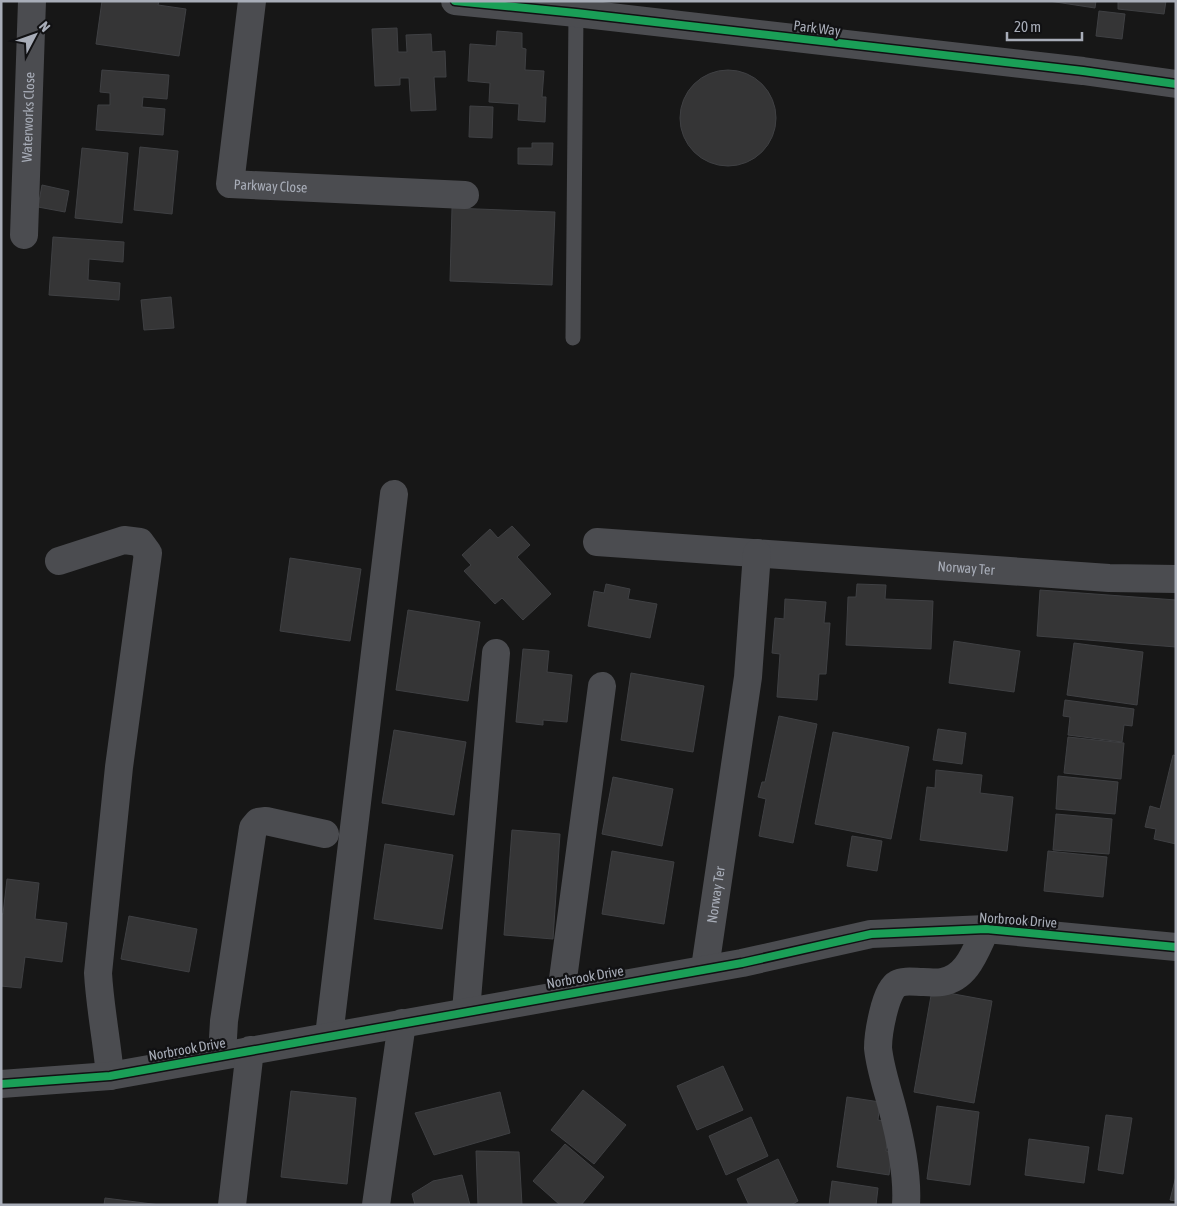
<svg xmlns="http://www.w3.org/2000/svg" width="1177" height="1206" viewBox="0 0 1177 1206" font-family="'Asap Condensed',sans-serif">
<rect width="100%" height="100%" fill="#171717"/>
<g fill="#353536" stroke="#3f4043">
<polygon points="102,1 159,1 158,5 186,9 179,56 96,44"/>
<polygon points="1049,1 1096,1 1095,8"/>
<polygon points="1118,1 1166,1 1164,14 1118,9"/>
<polygon points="1099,11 1125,14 1122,39 1096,36"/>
<polygon points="397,28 398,52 407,52 406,35 431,34 432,52 445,51 446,77 434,77 436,110 411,111 409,78 400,78 400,85 375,86 372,29"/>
<polygon points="497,31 522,33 522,48 526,49 525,70 544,71 542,97 546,97 545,122 518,120 519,104 489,102 490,83 468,81 470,44 496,46"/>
<polygon points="102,70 169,75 167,99 143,97 142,107 165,109 163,135 96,130 98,105 110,105 110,93 100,92"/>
<circle cx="728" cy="118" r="48"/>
<polygon points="470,106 493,107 492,138 469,137"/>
<polygon points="532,143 553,143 552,165 518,164 518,148 532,148"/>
<polygon points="140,147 178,151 172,214 134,210"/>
<polygon points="82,148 128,153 122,223 75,218"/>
<polygon points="42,185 69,191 65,212 38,207"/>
<polygon points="452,208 555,212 552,285 450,281"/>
<polygon points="53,237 124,242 123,262 89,259 88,280 120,283 119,300 49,295"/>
<polygon points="171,297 174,328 144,330 141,300"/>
<polygon points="512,526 530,545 517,557 551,594 523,620 502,598 495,604 464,571 471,565 462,555 490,529 498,538"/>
<polygon points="290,558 361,569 350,641 280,631"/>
<polygon points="606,584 630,589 628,599 657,604 650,638 588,626 594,591 604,593"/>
<polygon points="857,584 886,585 885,599 933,601 931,649 846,645 848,597 856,597"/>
<polygon points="1040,590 1176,600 1176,647 1037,636"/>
<polygon points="785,599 826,602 824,623 830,623 826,674 819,674 817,700 777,697 780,654 772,653 775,618 784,619"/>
<polygon points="408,610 480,622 468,701 396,690"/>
<polygon points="954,641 1020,651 1014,692 949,683"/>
<polygon points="1074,643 1143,652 1137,705 1067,695"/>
<polygon points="523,649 549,651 547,672 572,675 567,722 543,720 543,725 516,722"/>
<polygon points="631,673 704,686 693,752 621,740"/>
<polygon points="1065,700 1134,709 1132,726 1124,725 1122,742 1068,735 1070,717 1063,716"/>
<polygon points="779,716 817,724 793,843 759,836 766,799 758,797 762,782 765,782"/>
<polygon points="938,729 966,733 962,764 933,760"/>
<polygon points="394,730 466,742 454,815 382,803"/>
<polygon points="833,732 909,747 891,839 815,824"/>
<polygon points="1068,737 1124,743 1121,779 1064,773"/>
<polygon points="1173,755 1176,756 1176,844 1154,839 1156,829 1145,827 1150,806 1160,809"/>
<polygon points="936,770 982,775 980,793 1013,797 1007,851 920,840 927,787 935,788"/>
<polygon points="1058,776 1118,782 1115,814 1056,809"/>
<polygon points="613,777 673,789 662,846 602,834"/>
<polygon points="1056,814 1112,819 1109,854 1053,850"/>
<polygon points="512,830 560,834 553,939 504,935"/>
<polygon points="852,836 882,841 877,871 847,866"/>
<polygon points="385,844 453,855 442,929 374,919"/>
<polygon points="612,851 674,862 664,924 602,914"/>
<polygon points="1048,851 1107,857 1103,897 1044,891"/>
<polygon points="7,879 39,883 35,919 67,923 62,962 25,957 21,988 1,986 1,914 3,914"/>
<polygon points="129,916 197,929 189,972 121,959"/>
<polygon points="932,990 992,1001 974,1103 914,1092"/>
<polygon points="723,1066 743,1110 697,1130 677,1086"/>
<polygon points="583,1090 626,1125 594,1164 551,1130"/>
<polygon points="291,1091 356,1098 347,1184 281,1177"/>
<polygon points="500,1092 510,1133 434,1155 415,1113"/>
<polygon points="847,1097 880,1102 878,1120 890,1122 886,1151 892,1152 889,1175 837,1167"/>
<polygon points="937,1106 979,1112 970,1185 927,1179"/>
<polygon points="1106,1115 1132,1118 1123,1174 1098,1170"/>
<polygon points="751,1117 768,1156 726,1175 709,1136"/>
<polygon points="1029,1139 1089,1147 1084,1183 1025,1175"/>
<polygon points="565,1144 604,1177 581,1205 560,1205 533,1181"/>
<polygon points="476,1151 519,1152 522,1205 478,1205"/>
<polygon points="778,1159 798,1201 791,1205 749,1205 737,1179"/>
<polygon points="462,1175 470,1205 415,1205 412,1194 433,1181"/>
<polygon points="1176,1176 1176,1201 1170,1200"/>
<polygon points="832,1181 878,1188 876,1205 829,1205"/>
<polygon points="105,1198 160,1205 104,1205"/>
</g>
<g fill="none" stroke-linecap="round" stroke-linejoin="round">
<polyline stroke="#4b4c50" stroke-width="15" points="573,338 576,13"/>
<g stroke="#4b4c50" stroke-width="28">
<path id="s1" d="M252,1L230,184L465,195"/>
<polyline points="455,1 576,13 1083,71 1176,84"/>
<path id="s2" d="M24,235L32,1"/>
<path id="s3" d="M597,542L1109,578L1176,579"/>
<path d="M59,561L124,540L140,542L148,553L119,767L98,973C100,1008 107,1041 110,1076"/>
<path id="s4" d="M705,968L748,677L757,553"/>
<polyline points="561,994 602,686"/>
<polyline points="466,1011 496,653"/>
<polyline points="329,1036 394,494"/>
<polyline points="222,1055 224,1021 253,828 258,822 266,821 325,834"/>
<polyline points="1,1084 110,1076 742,963 871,934 986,929 1176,947"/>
<polyline points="232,1205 250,1050"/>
<polyline points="376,1205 402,1023"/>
<path d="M906,1205C908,1174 900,1137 892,1107C887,1088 880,1068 878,1048C878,1035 885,990 897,984C904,980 915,982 923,982C929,982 936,983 942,982C968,978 976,949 986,929"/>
</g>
<defs>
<g id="cycleway">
<polyline points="455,1 576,13 1083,71 1176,84"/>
<polyline points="1,1084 110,1076 742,963 871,934 986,929 1176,947"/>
</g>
</defs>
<use href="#cycleway" stroke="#111113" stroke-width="11"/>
<use href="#cycleway" stroke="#1a9f57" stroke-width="8"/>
</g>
<g text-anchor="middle" stroke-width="4.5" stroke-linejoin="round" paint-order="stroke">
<g font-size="14" fill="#a8adb8" stroke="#111113">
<text transform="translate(817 28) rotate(7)" y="5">Park Way</text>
<text dy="5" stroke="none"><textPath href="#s2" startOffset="118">Waterworks Close</textPath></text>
<text dy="5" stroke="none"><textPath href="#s1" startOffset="225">Parkway Close</textPath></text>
<text dy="5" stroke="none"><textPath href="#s3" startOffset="370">Norway Ter</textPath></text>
<text dy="5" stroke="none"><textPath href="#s4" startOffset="74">Norway Ter</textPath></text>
<text transform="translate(1018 920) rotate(4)" y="5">Norbrook Drive</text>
<text transform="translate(585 977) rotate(-10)" y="5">Norbrook Drive</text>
<text transform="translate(187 1049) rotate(-10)" y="5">Norbrook Drive</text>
</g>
</g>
<rect width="1177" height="1206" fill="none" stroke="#a8adb8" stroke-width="5"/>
<g transform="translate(35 35) rotate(49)" stroke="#111113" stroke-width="4" paint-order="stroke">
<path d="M0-4L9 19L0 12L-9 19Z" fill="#a8adb8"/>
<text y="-8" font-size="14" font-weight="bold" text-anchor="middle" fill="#a8adb8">N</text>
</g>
<path d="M1007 32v8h75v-8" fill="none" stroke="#a8adb8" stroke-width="2.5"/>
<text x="1014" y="32" font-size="15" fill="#a8adb8" stroke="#111113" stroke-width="4" paint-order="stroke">20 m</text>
</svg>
